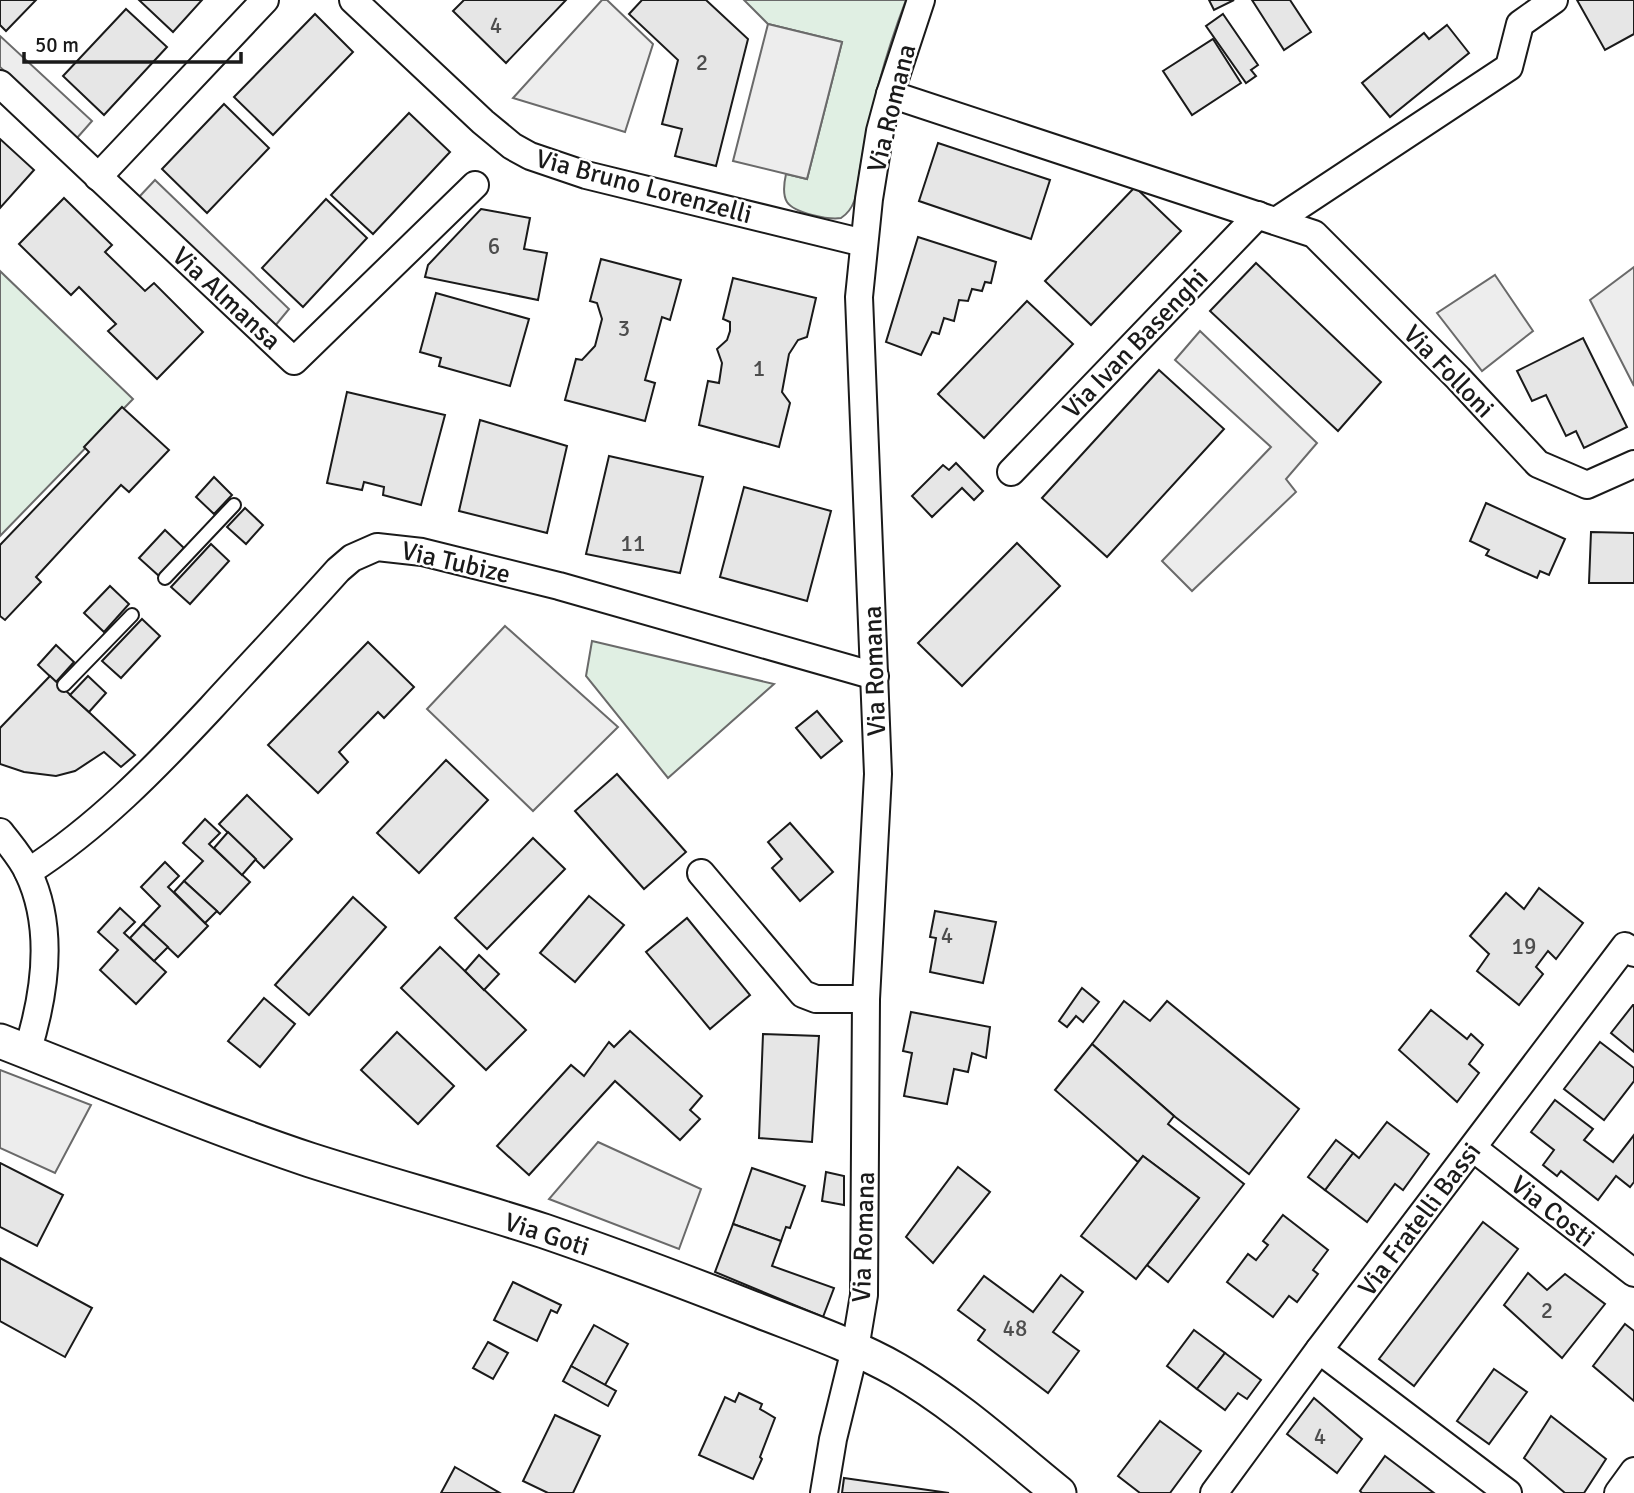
<svg xmlns="http://www.w3.org/2000/svg" width="1634" height="1493" viewBox="0 0 1634 1493" font-family="Signika,sans-serif">
<rect width="100%" height="100%" fill="#fff"/>
<g fill="#e0efe3" stroke="#6a6a6a" stroke-width="2">
<path d="M744,0H906C885,55 870,110 860,169C857,187 858,207 841,218C829,220 794,213 787,202C782,194 784,183 786,174L807,179L842,42L768,24Z"/>
<polygon points="0,271 133,399 0,536"/>
<polygon points="592,641 774,684 668,778 586,676"/>
</g>
<g fill="#ededed" stroke="#6a6a6a" stroke-width="2">
<polygon points="602,0 607,0 653,44 625,132 513,98"/>
<polygon points="768,24 842,42 807,179 733,161"/>
<polygon points="0,36 92,121 77,138 0,67"/>
<polygon points="155,180 289,309 275,326 139,197"/>
<polygon points="1634,267 1634,386 1590,300"/>
<polygon points="1495,275 1533,331 1482,371 1437,313"/>
<polygon points="1200,331 1317,443 1286,479 1296,492 1192,591 1162,561 1271,447 1175,360"/>
<polygon points="505,626 618,727 533,811 427,709"/>
<polygon points="0,1070 91,1105 55,1173 0,1148"/>
<polygon points="598,1142 701,1189 679,1249 549,1199"/>
</g>
<g fill="#e6e6e6" stroke="#1a1a1a" stroke-width="2">
<polygon points="0,0 36,0 6,31 0,25"/>
<polygon points="139,0 202,0 173,32"/>
<polygon points="464,0 566,0 506,63 453,11"/>
<polygon points="642,0 706,0 748,39 716,166 675,156 682,129 662,124 678,60 629,14"/>
<polygon points="1209,0 1234,0 1214,10"/>
<polygon points="1252,0 1290,0 1311,32 1284,50"/>
<polygon points="1577,0 1634,0 1634,34 1605,50"/>
<polygon points="126,9 167,47 104,115 63,76"/>
<polygon points="315,14 353,52 273,135 234,97"/>
<polygon points="1223,14 1258,65 1251,70 1256,76 1246,83 1206,26"/>
<polygon points="1447,25 1469,53 1390,117 1362,83 1424,33 1429,39"/>
<polygon points="1213,39 1241,83 1192,115 1163,71"/>
<polygon points="224,104 269,148 207,213 162,169"/>
<polygon points="409,113 450,152 373,234 331,195"/>
<polygon points="0,139 34,170 0,208"/>
<polygon points="938,143 1050,180 1031,239 919,201"/>
<polygon points="1135,187 1181,231 1091,325 1045,281"/>
<polygon points="64,198 112,245 105,252 145,291 154,283 203,332 157,379 108,331 116,324 79,287 71,295 19,244"/>
<polygon points="326,199 367,238 303,307 262,268"/>
<polygon points="481,209 530,218 524,249 547,253 538,300 425,277 428,265"/>
<polygon points="918,237 996,262 991,283 985,282 982,291 972,289 968,301 959,300 954,321 944,318 939,334 932,332 921,355 886,342"/>
<polygon points="601,259 681,280 670,320 662,317 645,380 655,383 645,421 565,400 576,359 582,360 595,346 602,319 597,303 590,301"/>
<polygon points="1256,263 1381,382 1338,431 1210,311"/>
<polygon points="733,278 816,298 807,337 798,340 789,354 782,392 790,403 779,447 699,425 708,381 719,383 722,363 717,349 727,340 730,331 730,322 723,319"/>
<polygon points="436,293 529,319 510,386 439,366 441,358 420,352"/>
<polygon points="1027,301 1073,344 984,438 938,394"/>
<polygon points="1583,338 1627,427 1584,448 1576,431 1566,436 1546,395 1532,401 1517,371"/>
<polygon points="1159,370 1224,429 1107,557 1042,498"/>
<polygon points="347,392 445,415 421,505 383,495 384,487 364,482 362,490 327,483"/>
<polygon points="122,407 169,450 129,492 121,485 36,577 41,582 5,620 0,616 0,545 89,452 84,447"/>
<polygon points="480,420 567,446 547,533 459,511"/>
<polygon points="609,456 703,477 680,573 586,554"/>
<polygon points="956,463 983,491 974,500 962,488 932,517 912,496 943,465 949,470"/>
<polygon points="214,477 232,495 214,514 196,497"/>
<polygon points="744,487 831,511 807,601 720,577"/>
<polygon points="1486,503 1565,539 1549,575 1540,571 1537,578 1486,555 1489,550 1470,541"/>
<polygon points="245,508 263,525 246,544 227,527"/>
<polygon points="165,530 184,548 159,576 139,558"/>
<polygon points="1591,532 1634,533 1634,583 1589,583"/>
<polygon points="1017,543 1060,586 962,686 918,643"/>
<polygon points="211,544 229,561 190,604 171,587"/>
<polygon points="110,586 129,604 104,632 84,613"/>
<polygon points="142,619 160,636 121,678 102,661"/>
<polygon points="368,642 414,687 384,718 378,712 339,752 348,762 318,793 268,745"/>
<polygon points="56,645 74,662 56,682 38,665"/>
<polygon points="50,676 135,755 121,767 104,752 75,771 56,776 24,772 0,764 0,728"/>
<polygon points="88,676 106,693 89,712 70,695"/>
<polygon points="817,711 842,741 821,758 796,728"/>
<polygon points="446,760 488,800 419,873 377,833"/>
<polygon points="617,774 686,852 644,889 575,811"/>
<polygon points="247,795 292,839 264,868 219,824"/>
<polygon points="205,819 220,833 209,844 250,882 220,914 184,881 203,861 183,843"/>
<polygon points="790,823 833,872 800,901 772,868 782,859 768,842"/>
<polygon points="228,832 256,859 242,875 214,848"/>
<polygon points="533,838 565,869 487,949 455,918"/>
<polygon points="165,862 179,876 168,887 208,926 178,957 143,924 160,906 141,887"/>
<polygon points="184,881 217,911 205,923 174,892"/>
<polygon points="1539,888 1583,923 1556,959 1548,951 1536,967 1543,974 1519,1005 1477,971 1489,954 1470,936 1506,893 1524,909"/>
<polygon points="589,896 624,925 575,982 540,953"/>
<polygon points="353,897 386,927 309,1015 275,985"/>
<polygon points="120,908 135,922 124,933 166,972 136,1004 100,970 118,950 98,932"/>
<polygon points="935,911 996,922 983,983 930,972 936,938 930,937"/>
<polygon points="687,918 750,995 710,1029 646,952"/>
<polygon points="143,924 168,947 154,961 130,938"/>
<polygon points="440,947 526,1030 486,1070 401,988"/>
<polygon points="479,955 499,974 484,990 465,971"/>
<polygon points="1082,988 1099,1002 1083,1022 1076,1016 1067,1027 1059,1021"/>
<polygon points="264,998 295,1024 260,1067 228,1041"/>
<polygon points="1124,1001 1150,1021 1167,1001 1299,1109 1249,1174 1174,1116 1092,1044"/>
<polygon points="1633,1005 1634,1005 1634,1052 1611,1033"/>
<polygon points="1431,1010 1467,1039 1471,1034 1483,1045 1469,1064 1479,1073 1457,1102 1399,1050"/>
<polygon points="911,1012 990,1027 986,1058 972,1053 968,1072 954,1069 947,1104 904,1096 912,1053 903,1051"/>
<polygon points="630,1031 702,1096 690,1110 700,1119 680,1140 615,1081 529,1175 497,1146 571,1065 584,1076 609,1042 614,1047"/>
<polygon points="397,1032 454,1086 418,1124 361,1070"/>
<polygon points="763,1034 819,1036 812,1142 759,1138"/>
<polygon points="1600,1042 1634,1068 1634,1081 1604,1120 1564,1089"/>
<polygon points="1092,1044 1174,1116 1168,1124 1244,1184 1168,1282 1147,1265 1199,1198 1143,1156 1138,1162 1055,1090"/>
<polygon points="1555,1100 1593,1129 1584,1140 1613,1162 1634,1135 1634,1182 1630,1187 1616,1176 1598,1200 1561,1171 1557,1176 1543,1165 1554,1150 1531,1132"/>
<polygon points="1387,1122 1429,1154 1403,1190 1395,1184 1367,1222 1325,1190 1353,1153 1359,1158"/>
<polygon points="1336,1140 1353,1153 1325,1190 1308,1177"/>
<polygon points="1143,1156 1199,1198 1136,1279 1081,1236"/>
<polygon points="0,1163 63,1195 37,1246 0,1227"/>
<polygon points="958,1167 990,1192 933,1263 906,1237"/>
<polygon points="752,1168 805,1186 790,1228 786,1227 781,1241 733,1224"/>
<polygon points="826,1172 844,1176 844,1205 822,1201"/>
<polygon points="1283,1215 1328,1250 1313,1270 1318,1274 1297,1302 1289,1296 1273,1317 1227,1282 1248,1254 1256,1260 1268,1245 1263,1241"/>
<polygon points="1483,1222 1518,1249 1414,1386 1379,1359"/>
<polygon points="733,1224 781,1241 772,1266 834,1288 823,1317 715,1272"/>
<polygon points="0,1258 92,1308 65,1357 0,1321"/>
<polygon points="1528,1273 1547,1290 1565,1274 1605,1304 1562,1358 1504,1305"/>
<polygon points="1061,1275 1083,1292 1053,1332 1079,1351 1048,1393 978,1340 985,1330 958,1310 984,1276 1033,1312"/>
<polygon points="513,1282 561,1305 557,1313 551,1310 537,1341 494,1320"/>
<polygon points="1625,1324 1634,1331 1634,1401 1593,1366"/>
<polygon points="594,1325 628,1344 605,1385 571,1366"/>
<polygon points="1194,1330 1225,1353 1197,1389 1167,1366"/>
<polygon points="488,1342 508,1353 493,1379 473,1368"/>
<polygon points="1225,1353 1261,1380 1247,1399 1238,1393 1225,1410 1197,1389"/>
<polygon points="571,1366 616,1391 608,1406 563,1381"/>
<polygon points="1494,1369 1527,1392 1489,1444 1457,1421"/>
<polygon points="739,1393 762,1404 760,1409 775,1418 760,1457 762,1459 753,1479 699,1455 725,1397 735,1402"/>
<polygon points="1314,1398 1362,1439 1337,1473 1287,1434"/>
<polygon points="555,1415 600,1436 573,1493 548,1493 523,1481"/>
<polygon points="1551,1416 1606,1459 1584,1493 1565,1493 1524,1458"/>
<polygon points="1160,1421 1201,1451 1170,1493 1140,1493 1118,1476"/>
<polygon points="1385,1456 1434,1493 1362,1493 1360,1491"/>
<polygon points="455,1467 500,1493 441,1493"/>
<polygon points="844,1478 949,1493 842,1493"/>
</g>
<g fill="none" stroke-linecap="round" stroke-linejoin="round">
<defs>
<g id="service">
<polyline points="165,578 234,505"/>
<polyline points="64,685 132,615"/>
</g>
<g id="minor">
<polyline points="353,0 483,122 512,146 530,156 586,175 864,243"/>
<polyline points="0,84 294,361 475,185"/>
<polyline points="890,94 1314,234 1458,378 1538,464 1587,485 1634,464"/>
<polyline points="98,177 265,0"/>
<polyline points="1276,221 1509,67 1520,24 1554,0"/>
<polyline points="1011,472 1258,215"/>
<path d="M0,832C10,845 21,857 28,872C55,928 45,995 27,1052"/>
<path d="M28,872C98,827 155,768 211,708C253,662 296,617 338,570L352,558L377,547L422,552L559,586L875,676"/>
<polyline points="701,873 803,994 816,999 866,999"/>
<polyline points="1473,1148 1634,1273"/>
<polyline points="1319,1350 1508,1493"/>
<polyline points="824,1493 833,1439 855,1349 864,1295 866,999 878,774 859,297 869,199 880,131 890,94 921,0"/>
<polyline points="1214,1493 1319,1350 1625,946 1634,953"/>
<polyline points="1618,1493 1634,1471"/>
</g>
<path id="tertiary" d="M0,1041C103,1081 205,1125 310,1160C388,1185 467,1206 544,1231C614,1255 683,1281 752,1308C800,1327 851,1344 897,1370C956,1404 1006,1450 1059,1493"/>
</defs>
<use href="#service" stroke="#1a1a1a" stroke-width="16"/>
<use href="#minor" stroke="#1a1a1a" stroke-width="30"/>
<use href="#tertiary" stroke="#1a1a1a" stroke-width="37"/>
<use href="#service" stroke="#fff" stroke-width="12"/>
<use href="#minor" stroke="#fff" stroke-width="26"/>
<use href="#tertiary" stroke="#fff" stroke-width="33"/>
</g>
<g text-anchor="middle" stroke-width="5" stroke-linejoin="round" paint-order="stroke">
<g font-size="23" fill="#4d4d4d">
<text x="496" y="33">4</text>
<text x="702" y="70">2</text>
<text x="494" y="254">6</text>
<text x="624" y="336">3</text>
<text x="759" y="376">1</text>
<text x="633" y="551">11</text>
<text x="947" y="943">4</text>
<text x="1524" y="954">19</text>
<text x="1547" y="1318">2</text>
<text x="1015" y="1336">48</text>
<text x="1320" y="1444">4</text>
</g>
<g font-size="26" fill="#1a1a1a" stroke="#fff">
<text transform="translate(891 108) rotate(-76)" y="9">Via Romana</text>
<text transform="translate(644 186) rotate(15)" y="9">Via Bruno Lorenzelli</text>
<text transform="translate(227 298) rotate(43)" y="9">Via Almansa</text>
<text transform="translate(1135 343) rotate(-46)" y="9">Via Ivan Basenghi</text>
<text transform="translate(1449 371) rotate(46)" y="9">Via Folloni</text>
<text transform="translate(456 562) rotate(13)" y="9">Via Tubize</text>
<text transform="translate(874 671) rotate(-92)" y="9">Via Romana</text>
<text transform="translate(1553 1211) rotate(38)" y="9">Via Costi</text>
<text transform="translate(1419 1219) rotate(-53)" y="9">Via Fratelli Bassi</text>
<text transform="translate(547 1234) rotate(18)" y="9">Via Goti</text>
<text transform="translate(863 1237) rotate(-88)" y="9">Via Romana</text>
</g>
</g>
<path d="M24 52v10h217v-10" fill="none" stroke="#1a1a1a" stroke-width="3.5"/>
<text x="35" y="52" font-size="21" fill="#1a1a1a" stroke="#ffffff" stroke-width="5" paint-order="stroke">50 m</text>
</svg>
